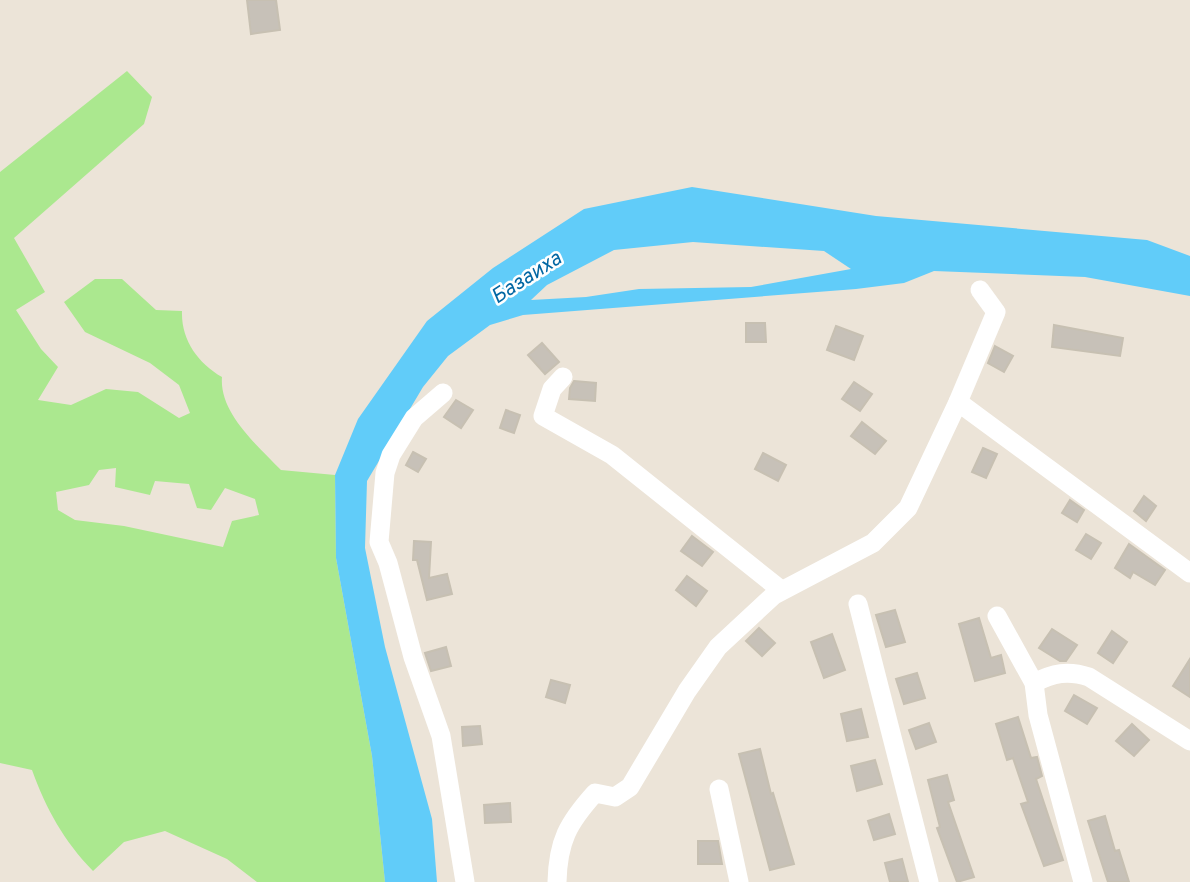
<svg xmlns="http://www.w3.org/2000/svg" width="1190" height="882" viewBox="0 0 1190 882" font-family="Overpass,sans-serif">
<rect width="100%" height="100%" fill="#ece4d8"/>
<path fill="#abe88f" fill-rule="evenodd" d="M127,71L152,97L144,124L14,238L45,292L16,310L41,349L58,367L38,400L71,405L106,389L138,392L179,418L190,413L179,385L150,363L85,332L64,302L95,279H122L156,310L182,311C181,340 198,363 222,377C219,413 257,445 281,470L335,475L336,558L372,756L385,882H257L227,859L165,831L124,842L93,871C64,841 46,809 32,770L0,763V172ZM116,468L115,487L150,495L155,481L189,484L197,508L211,510L225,488L255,499L259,515L232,521L223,547L124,526L75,520L58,510L56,492L89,485L99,470Z"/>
<path fill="#61ccf9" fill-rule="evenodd" d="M692,187L876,216L1147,240L1190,256V296L1085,277L934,271L904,283L856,289L523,315L490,325L448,356L423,387L367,481L365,548L385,647L432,819L437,882H385L372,756L336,558L335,475L358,419L427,321L493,268L584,209ZM693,242L824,251L851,269L751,287L639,289L586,297L531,300L547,285L614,250Z"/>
<g fill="#c7c1b8" stroke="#c7c0b2" stroke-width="2">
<polygon points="247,0 276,0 280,30 251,34"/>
<polygon points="746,323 765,323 766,342 746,342"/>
<polygon points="1054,325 1123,338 1120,356 1052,347"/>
<polygon points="836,326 863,336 854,360 827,350"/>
<polygon points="542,343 559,362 545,374 528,355"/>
<polygon points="995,346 1013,356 1004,372 988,363"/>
<polygon points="574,381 596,383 595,401 569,399 570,388"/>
<polygon points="854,382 872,394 860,411 842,399"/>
<polygon points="456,400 473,410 461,428 444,417"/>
<polygon points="506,410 520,415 514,433 500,428"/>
<polygon points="862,422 886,441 875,454 851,436"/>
<polygon points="983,448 997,454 986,478 972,472"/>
<polygon points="413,452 426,459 418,472 406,465"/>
<polygon points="763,453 786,465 778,481 755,469"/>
<polygon points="1144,496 1156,506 1146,521 1134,511"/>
<polygon points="1070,500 1084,510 1077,522 1062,513"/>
<polygon points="1086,534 1101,543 1091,559 1076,550"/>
<polygon points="692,536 713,552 702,566 681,551"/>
<polygon points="414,541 431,542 429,578 447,574 452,594 427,600 417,560 413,560"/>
<polygon points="1129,544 1165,570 1155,585 1133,572 1130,578 1115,568"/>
<polygon points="687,576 707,591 696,606 676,590"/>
<polygon points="895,610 905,642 886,647 876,615"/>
<polygon points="979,618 991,658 1001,655 1005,673 975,681 959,624"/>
<polygon points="759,628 775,643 762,656 746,641"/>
<polygon points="1052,629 1077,645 1066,661 1060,661 1039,648"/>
<polygon points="1112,631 1127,642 1113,663 1098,653"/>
<polygon points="832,634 845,670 824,678 811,642"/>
<polygon points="446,647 451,666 431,671 425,653"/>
<polygon points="1190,659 1190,697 1173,686"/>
<polygon points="917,673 925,698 904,704 896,679"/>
<polygon points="551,680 570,685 565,703 546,697"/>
<polygon points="1074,695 1097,708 1087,724 1065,711"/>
<polygon points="861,709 868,737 847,741 841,714"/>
<polygon points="1018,717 1031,758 1037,757 1042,776 1036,779 1063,860 1044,866 1021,804 1028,802 1013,758 1007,760 996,724"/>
<polygon points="929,723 936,742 916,749 909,730"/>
<polygon points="1132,724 1149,740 1134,756 1116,741"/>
<polygon points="480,726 482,744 463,746 462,727"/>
<polygon points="760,749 771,794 773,793 794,864 770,870 739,754"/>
<polygon points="875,760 882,784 857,791 851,766"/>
<polygon points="947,775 954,800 948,802 974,877 957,882 937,828 940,827 928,780"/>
<polygon points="510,803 511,822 485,823 484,805"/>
<polygon points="889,814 895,834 874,840 868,821"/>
<polygon points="1105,816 1115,851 1119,850 1129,882 1108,882 1088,821"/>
<polygon points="698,841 718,841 722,864 698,864"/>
<polygon points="902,859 908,882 890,882 885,863"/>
</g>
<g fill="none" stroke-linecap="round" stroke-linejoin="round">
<g stroke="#fff" stroke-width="19">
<polyline points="563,377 552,389 543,416 612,455 781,590"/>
<polyline points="443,393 414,418 391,455 385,473 379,542 388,563 413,657 441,736 465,882"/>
<polyline points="958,402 996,312 980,290"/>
<polyline points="858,604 929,882"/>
<polyline points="997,616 1034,683 1038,715 1083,882"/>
<path d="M1034,683C1053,673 1068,670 1089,677L1190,741"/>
<polyline points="719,789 739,882"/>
<path d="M557,882C558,841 568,823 595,793L615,797L630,787L687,691L718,647L774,595L873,543L908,508L958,402L1190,573"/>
</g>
</g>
<g text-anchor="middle" stroke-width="5" stroke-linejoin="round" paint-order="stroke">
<g font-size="21" font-style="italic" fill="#0267a3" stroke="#fff">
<text transform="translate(526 277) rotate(-33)" y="7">Базаиха</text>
</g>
</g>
</svg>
